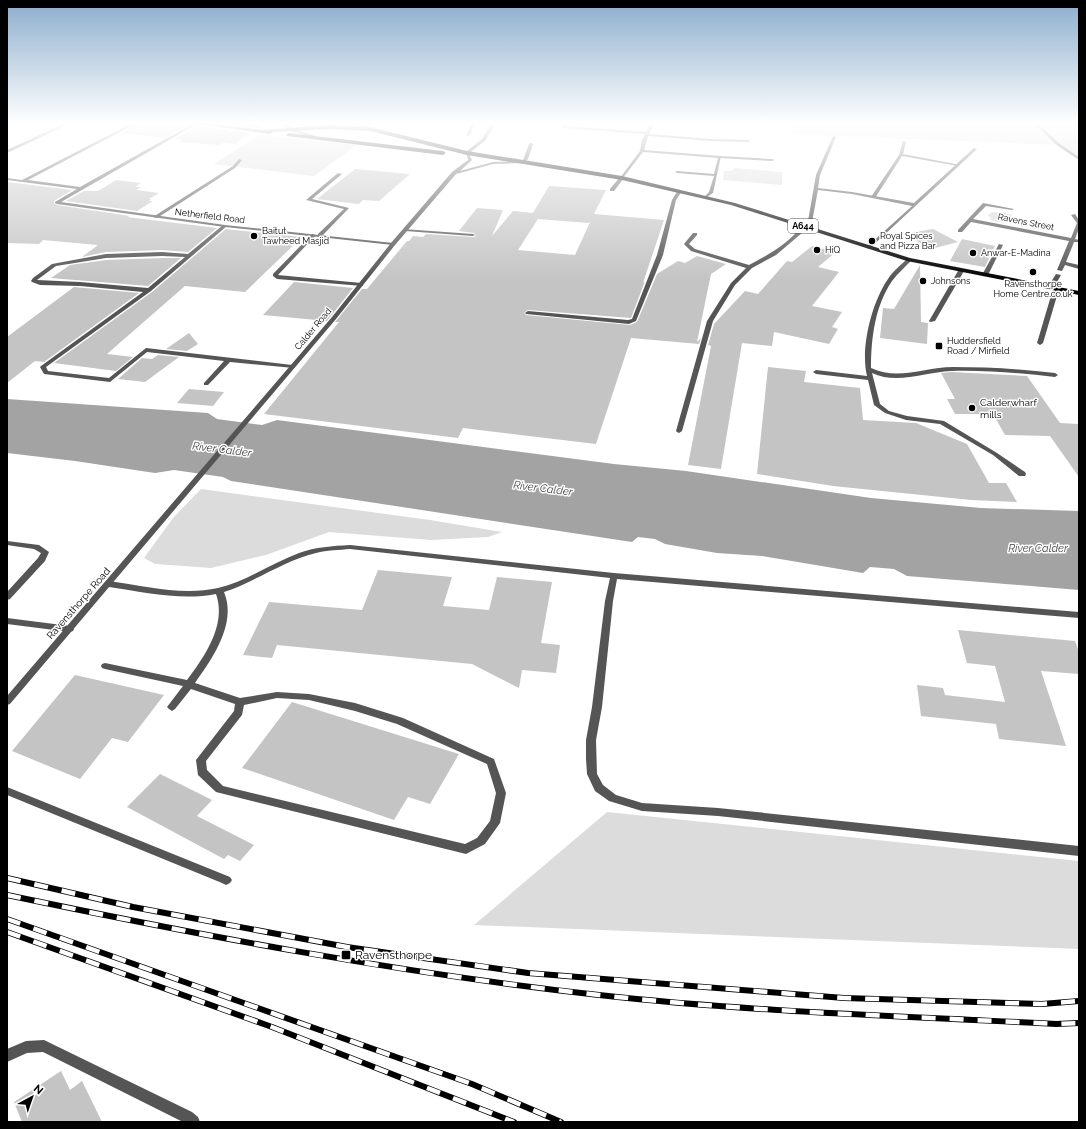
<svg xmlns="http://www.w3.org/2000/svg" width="1086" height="1129" viewBox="0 0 1086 1129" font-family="Raleway,sans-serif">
<rect width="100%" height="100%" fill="#fff"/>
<g fill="#dcdcdc">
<polygon points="794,122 1079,122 1079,159 1059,145 792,134"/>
<polygon points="260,135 357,145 314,176 214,164"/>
<polygon points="735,168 782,172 782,185 723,180 724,171 731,171"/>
<polygon points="992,212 1002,212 1012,215 1005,223 990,220 991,218 988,215"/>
<polygon points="201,489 430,520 502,532 488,537 431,540 329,532 266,555 211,568 155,564 144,558 173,518"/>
<polygon points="607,812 1079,861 1079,949 474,925"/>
</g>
<polygon fill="#a3a3a3" points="7,399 208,413 217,419 262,425 277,420 614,464 686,471 871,498 981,508 1079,511 1079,590 907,576 894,569 870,567 863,573 762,556 717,553 665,544 655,539 638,537 632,542 231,481 223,477 174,470 155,473 75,461 7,453"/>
<g fill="#c4c4c4" fill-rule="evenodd">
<polygon points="140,122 182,122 189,124 165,138 121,133"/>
<polygon points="211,122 268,122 259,128"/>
<polygon points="197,126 251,133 235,144 223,143 219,145 179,142 182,139 174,139"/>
<polygon points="355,169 410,174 379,201 363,200 359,204 317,199"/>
<polygon points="116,180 141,183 135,187 141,187 136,190 159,193 149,199 151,199 149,201 153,201 137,211 66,201 84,191 98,191"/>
<polygon points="7,182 72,190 54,201 54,203 57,205 130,216 127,217 217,228 188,252 162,250 106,252 82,257 98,245 43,240 39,244 7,243"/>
<path d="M549,186L606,190L594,214L664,220L643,283L645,281L631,318L528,310L524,313L526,315L630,325L637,322L657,274L678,261L685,263L697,256L726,264L711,274L697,342L701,338L699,344L631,338L596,444L463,428L458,438L264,414L339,322H335L362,289H367L407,241H409L413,236L423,237L426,234L474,237L476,236L474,233L459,231L477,208L503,210L492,236L513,211L533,213ZM538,219L589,223L591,220L575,255L518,250Z"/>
<polygon points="226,229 302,237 245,292 185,286 107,354 133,357 116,371 54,363 152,292"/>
<polygon points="933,229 958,242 931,249 904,234"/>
<polygon points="962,239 995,246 985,267 950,261"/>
<polygon points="812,246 836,252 818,267 839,272 812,306 842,312 832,327 838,329 829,344 774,332 772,346 742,343 721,469 688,465 711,346 708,345 714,324 745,291 758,294 787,261 792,262"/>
<polygon points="162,258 181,258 148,286 51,278 70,265 106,260"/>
<polygon points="920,265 921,322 928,323 927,344 880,338 883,308 894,309"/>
<polygon points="294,282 353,288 327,321 263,315"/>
<polygon points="74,287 139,293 44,362 35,361 7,383 7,337"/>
<polygon points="189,333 198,344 187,351 166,349"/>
<polygon points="158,355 179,357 145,382 118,379 142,358 152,359"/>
<polygon points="768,367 806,371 804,382 860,388 863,420 916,423 967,444 989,483 1006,483 1017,502 971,500 833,486 757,474"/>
<polygon points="951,372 1027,376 1060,423 1079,424 1079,477 1050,436 1005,435 993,414 955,414 947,399 955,399 941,373"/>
<polygon points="189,389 224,392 213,406 177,403"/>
<polygon points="378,570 452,577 443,606 489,610 497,577 552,582 541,643 560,645 556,673 522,670 519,688 472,664 277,645 272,658 243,655 269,602 362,610"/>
<polygon points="958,630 1075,641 1079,652 1079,674 1041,671 1066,746 999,739 996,724 921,716 917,685 943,688 945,695 1005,702 995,666 967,663"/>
<polygon points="75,675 164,695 128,742 112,738 80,779 12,751"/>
<polygon points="292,702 459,754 430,804 408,797 394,820 242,768"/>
<polygon points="160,774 212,800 197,816 254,845 240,861 228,855 224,859 127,807"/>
<polygon points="61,1071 70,1090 82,1081 102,1122 22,1122 14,1102"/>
</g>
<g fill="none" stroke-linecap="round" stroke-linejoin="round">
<g fill="#555" fill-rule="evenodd">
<polygon points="372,122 378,122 359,129 356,128"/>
<polygon points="476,122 482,122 474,125 470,135 467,136 470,124"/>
<polygon points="903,141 906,142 903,154 960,165 958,166 902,156 875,198 871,198 871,197 899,155"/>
<polygon points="720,156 772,159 774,160 772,161 719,158"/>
<polygon points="239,159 242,160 235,168 157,218 153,217 233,166"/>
<polygon points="338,173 342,174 312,199 349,208 322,236 318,236 318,234 344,209 306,200"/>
<polygon points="620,177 624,178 614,191 610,191 610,189"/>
<polygon points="678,190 682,191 676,200 663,255 636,321 629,324 526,314 525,313 528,311 628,320 632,319 657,255 672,200"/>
<path d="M223,225L227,226L151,291L46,367L48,371L109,378L146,348L292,365L295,367L294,368L230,362L208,385H204V383L224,361L147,352L110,382L44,374L40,367L41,366L143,292L80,286L40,285L32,282L31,281L33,278L52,264L106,254L162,252L188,254ZM162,256L185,257L148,288L80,282L37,280L56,266L106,258Z"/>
<path d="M802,225L806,226L802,233L776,255L752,268L735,285L713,321L682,431L679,433L677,432L676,431L707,321L731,283L746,268L691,251L684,244L693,233H697V235L689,244L695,249L749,265C768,255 790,243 802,225Z"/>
<polygon points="403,229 473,234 475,235 473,236 405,231 403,230"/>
<polygon points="312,234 316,235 278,275 361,283 363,284 363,286 277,279 273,276 273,274"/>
<polygon points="999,244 1003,245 988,275 983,276 982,275"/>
<path d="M907,259L912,260C905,267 898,273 892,281C875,306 871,338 871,368C898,381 925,367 953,367C987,367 1021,369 1055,373L1058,375L1055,377C1021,373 985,370 951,371C925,372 897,385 872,373L880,404L889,411L907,416L944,421L997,453L1025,472L1026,474L1025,476H1019L993,455L940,424L906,420L885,413L874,405L868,380L816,374L813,372L816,370L867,376C860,348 872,302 888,279C893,271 901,265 907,259Z"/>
<polygon points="7,541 39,545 49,552 45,561 10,599 7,600 7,592 38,558 41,553 34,549 7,545"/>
<path d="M350,545L614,573L1079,612V618L617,579L613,601L602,707L596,740L597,774L603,785L616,795L642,803L718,808L1079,846V856L718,816L642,811L609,801L595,791L587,774L586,759V740L592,707L605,601L610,578L350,549C339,550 327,550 316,553C283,561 255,582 224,592C237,623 213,658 195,683L240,698L277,692L309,694L355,703L403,718L494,759L506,793L500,823L485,844L466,854L216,792L198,775L196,760L234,711L235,704L191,689L175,709L172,711L169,709L167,707L183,686L105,669L102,668L101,666L102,664L105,663L187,680C204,657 227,625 216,594C181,601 144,592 109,587L105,584L109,581C144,586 183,596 218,588C247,581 272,563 299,553C316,547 332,546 350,545ZM277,698L309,700L355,711L397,724L487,764L496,793L490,821L477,838L465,844L223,786L207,770L206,761L242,715L244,705Z"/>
<polygon points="7,618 70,626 73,627 74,629 73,631 70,632 7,624"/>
<polygon points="7,787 230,877 232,880 230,883 226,885 222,883 7,795"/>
<polygon points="44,1040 192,1112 198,1117 200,1122 183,1122 43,1052 27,1053 7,1062 7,1049 26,1041"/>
</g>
<g fill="#555" fill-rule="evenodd">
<polygon points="68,122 73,122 7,153 7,150"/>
<polygon points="134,122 139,122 28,180 80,187 196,122 197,124 61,202 225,225 393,243 395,244 393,245 225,227 57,204 55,203 55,202 77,189 7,180 7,178 22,180"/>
<polygon points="492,122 496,122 485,141 468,154 466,154 466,152 482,139"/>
<polygon points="565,122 569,122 566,126 646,132 651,122 655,122 649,134 711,139 748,140 750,141 748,142 711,141 648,136 644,150 721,156 713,193 706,198 704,197 709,192 714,176 677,173 675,172 677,171 714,174 718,158 643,152 622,179 620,178 640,151 642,140 645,134 562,128"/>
<polygon points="1032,122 1036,122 1060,144 1079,157 1079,160 1058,146"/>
<polygon points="833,136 836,137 820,175 818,188 852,192 914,203 974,148 977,149 869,249 867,248 867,247 912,206 852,194 818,190 812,222 806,227 802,226 808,221 816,175"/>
<polygon points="531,143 533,144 528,159 524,163 522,163 529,144"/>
<path d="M983,203L1014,209L1012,210L986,206L973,219L1071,238L1077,223L1071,215L1075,214C1082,223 1079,229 1075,239L1079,240V242H1074L1066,262L1079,265V269L1065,265L1062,271L1057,270L1069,241L971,222L962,232H958V230Z"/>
<polygon points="961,269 964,271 935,321 930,322 929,321 958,271"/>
<polygon points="1056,274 1061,275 1057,282 1059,289 1043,343 1040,345 1037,343 1053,289 1051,282"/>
</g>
<g fill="#555" fill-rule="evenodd">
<polygon points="282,122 286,122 286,124 293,129 318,137 316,138 291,131 283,125"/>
<polygon points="290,122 296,122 316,128 314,129"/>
<polygon points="466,152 468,152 472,160 460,171 493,162 524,161 526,162 524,163 493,164 456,174 395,245 336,319 10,704 7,705 7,696 332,317 391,243 452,172 468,160"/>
</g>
<g fill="#000" fill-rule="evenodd">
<polygon points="183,122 199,122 263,130 329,125 370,127 467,151 622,176 735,203 910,258 1079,291 1079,295 907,261 731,205 622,180 467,155 370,131 329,129 273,132 270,134"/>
<polygon points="289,133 443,151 446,153 443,155 287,136 286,135"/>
</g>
<defs>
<g id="rail">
<polyline points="7,878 133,907 347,947 528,973 844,998 1042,1004 1079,1001"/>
<path d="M7,895C203,936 400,973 599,995C751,1012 904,1016 1056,1024L1079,1023"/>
<polyline points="7,919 472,1084 561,1122"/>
<polyline points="7,932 272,1027 514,1122"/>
</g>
</defs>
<use href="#rail" stroke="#000" stroke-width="6"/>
<use href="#rail" stroke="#fff" stroke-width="4.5" stroke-dasharray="14" stroke-linecap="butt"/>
</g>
<linearGradient id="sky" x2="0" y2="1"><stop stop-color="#8cadcc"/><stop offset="0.44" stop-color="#fff"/><stop offset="1" stop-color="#fff" stop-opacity="0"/></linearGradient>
<rect width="1086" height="280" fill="url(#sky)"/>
<g fill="#000" stroke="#fff" stroke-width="1.5">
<circle cx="254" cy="236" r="4"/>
<circle cx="872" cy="241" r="4"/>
<circle cx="817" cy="250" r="4"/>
<circle cx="973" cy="253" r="4"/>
<circle cx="1033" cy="272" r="4"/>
<circle cx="923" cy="281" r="4"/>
<rect x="935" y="342" width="8" height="8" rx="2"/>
<circle cx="972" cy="408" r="4"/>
<rect x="341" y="950" width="10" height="10" rx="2"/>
</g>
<g text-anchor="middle" stroke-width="3" stroke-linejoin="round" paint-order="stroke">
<g font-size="9" fill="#000" stroke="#fff">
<text transform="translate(210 216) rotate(7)" y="3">Netherfield Road</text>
<text transform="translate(1026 222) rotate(11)" y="3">Ravens Street</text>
<text transform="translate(313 329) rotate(-50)" y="3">Calder Road</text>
</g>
<rect fill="#fff" stroke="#4c4c4c" stroke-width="1" x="788" y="219" width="30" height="14" rx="3"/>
<g font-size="9" font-weight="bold" fill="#000">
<text x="803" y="229">A644</text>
</g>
<g font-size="9" fill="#000" stroke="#fff" text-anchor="start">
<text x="262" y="234">Baitut<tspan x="262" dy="10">Tawheed Masjid</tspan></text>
<text x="880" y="239">Royal Spices<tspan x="880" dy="10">and Pizza Bar</tspan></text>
<text x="825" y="253">HiQ</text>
<text x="981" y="256">Anwar-E-Madina</text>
<text x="931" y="284">Johnsons</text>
<text x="1033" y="287" text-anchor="middle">Ravensthorpe<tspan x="1033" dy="10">Home Centre.co.uk</tspan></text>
<text x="947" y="344">Huddersfield<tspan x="947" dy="10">Road / Mirfield</tspan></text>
</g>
<g font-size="10" fill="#000" stroke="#fff" text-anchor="start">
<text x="980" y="406">Calderwharf<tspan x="980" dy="12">mills</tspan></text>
</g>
<g font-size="10" fill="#000" stroke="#fff">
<text transform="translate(78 603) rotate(-49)" y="4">Ravensthorpe Road</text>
</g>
<g font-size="11" font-style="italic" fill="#444" stroke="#fff">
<text transform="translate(222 449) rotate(7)" y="4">River Calder</text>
<text transform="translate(543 488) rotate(7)" y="4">River Calder</text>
<text x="1038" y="552">River Calder</text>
</g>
<g font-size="12" fill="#000" stroke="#fff" text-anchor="start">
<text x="355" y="959">Ravensthorpe</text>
</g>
</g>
<rect width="1086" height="1129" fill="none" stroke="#000000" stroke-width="16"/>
<g transform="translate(32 1097) rotate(40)" stroke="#ffffff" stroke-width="3" paint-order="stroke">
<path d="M0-3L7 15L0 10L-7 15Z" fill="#000000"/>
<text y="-6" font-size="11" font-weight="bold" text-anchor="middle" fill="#000000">N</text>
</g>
</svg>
